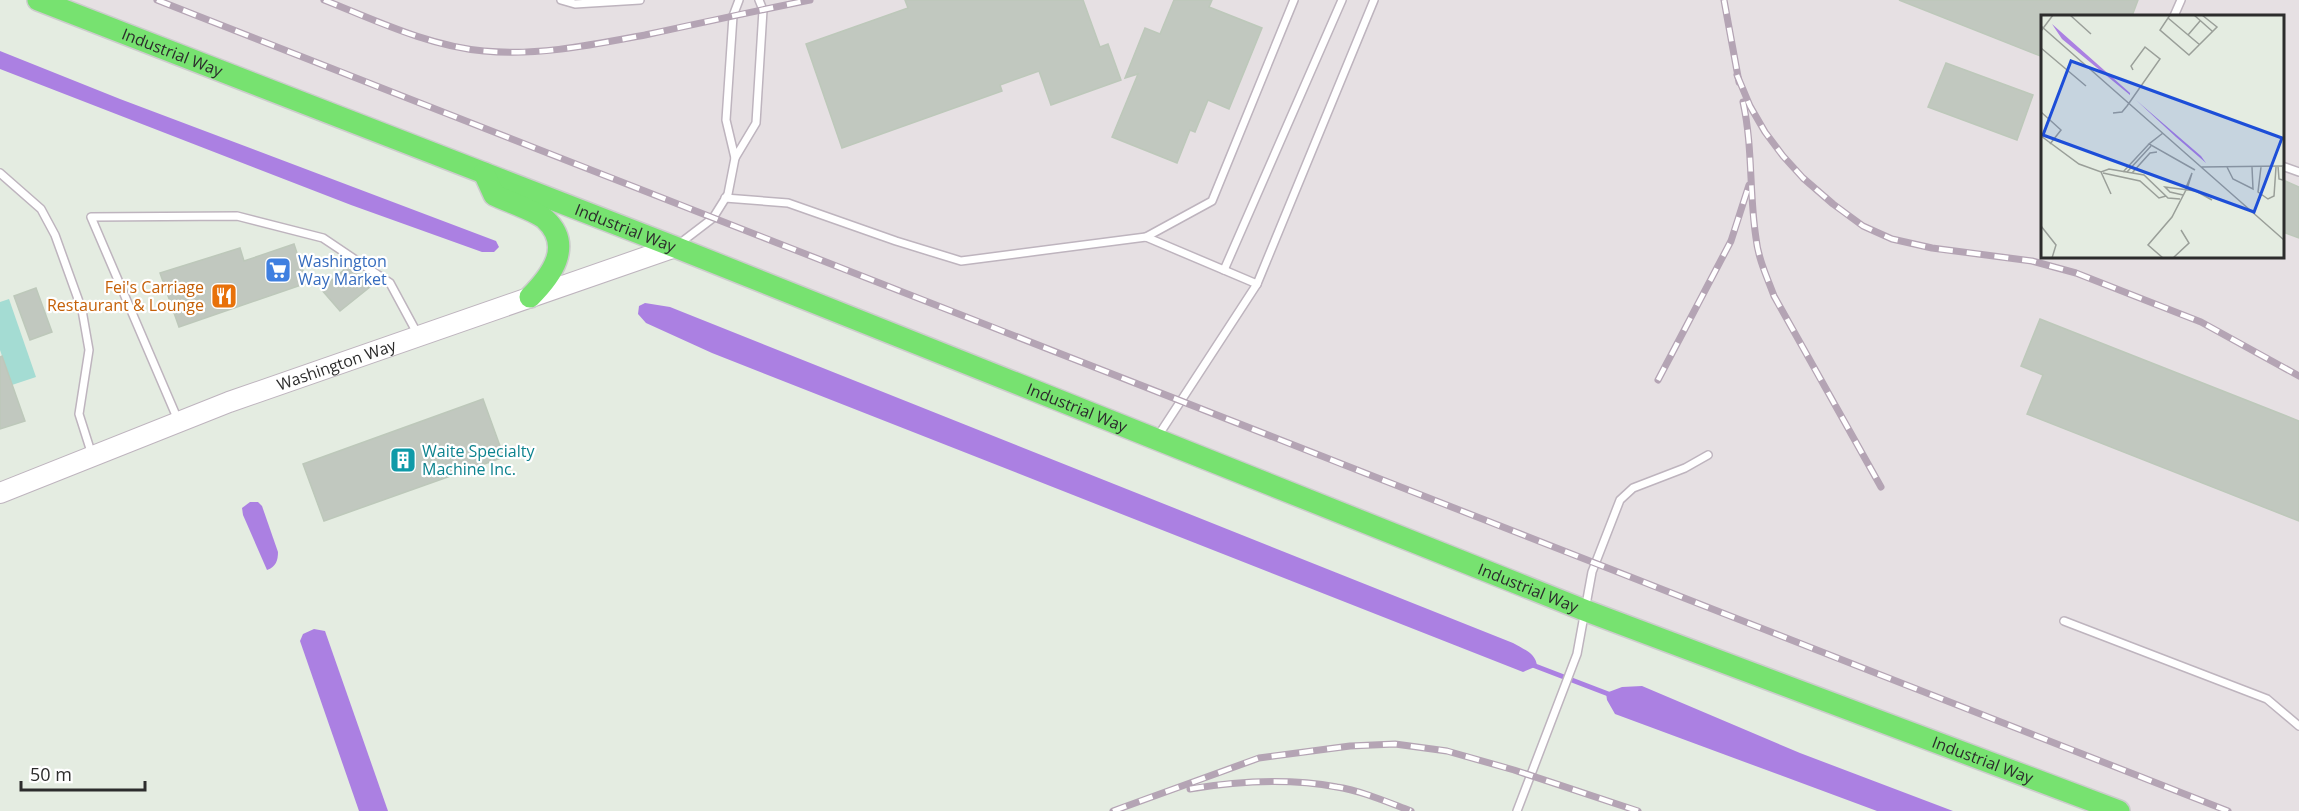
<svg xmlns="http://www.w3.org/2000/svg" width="2299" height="811" viewBox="0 0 2299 811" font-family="'Open Sans',sans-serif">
<rect width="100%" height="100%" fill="#e4ece1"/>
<path fill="#e6e0e3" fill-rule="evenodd" d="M38,0H2299V811H2119ZM2042,16H2282V256H2042Z"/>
<polygon fill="#a4dcd3" points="9,299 36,377 12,385 0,350 0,302"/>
<g fill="#ab80e2">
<polygon points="0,51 120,99 496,241 499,247 494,252 482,252 351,205 0,69"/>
<path d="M645,303L670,307L1513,643C1523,649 1536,653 1537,666L1523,672L712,353L646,323L638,314L639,306Z"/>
<path d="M250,502H258L262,506L278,552C278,560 276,567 267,570L243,515L242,508Z"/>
<polygon points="314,629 325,631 388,811 359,811 300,641 303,634"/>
<polygon points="1642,686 1800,753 1953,811 1877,811 1615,714 1607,700 1606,693 1622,687"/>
</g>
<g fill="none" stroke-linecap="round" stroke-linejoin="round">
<polyline stroke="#ab80e2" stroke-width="5" points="1530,664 1611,695"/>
</g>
<g fill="#c1c8bf" stroke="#bdc8ba" stroke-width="1.5">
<polygon points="905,0 1083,0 1100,47 1108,44 1121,80 1051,105 1039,71 1000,85 1002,91 842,148 806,44 908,8"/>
<polygon points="1174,0 1212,0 1209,7 1262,28 1229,109 1208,100 1195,132 1190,130 1177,163 1112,137 1138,74 1125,78 1145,28 1160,34"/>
<polygon points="1899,0 2138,0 2132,16 2043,16 2043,57"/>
<polygon points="1946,63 2033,95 2017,140 1928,107"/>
<polygon points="2283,180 2299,187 2299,238 2283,232"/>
<polygon points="294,244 307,283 179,327 160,273 240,248 244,261"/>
<polygon points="351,264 370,287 340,311 321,289"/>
<polygon points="36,288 52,332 30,340 14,296"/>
<polygon points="2040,319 2299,421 2299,521 2027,414 2043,375 2021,366"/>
<polygon points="2,356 25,421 0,429 0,357"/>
<polygon points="483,399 504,457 324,521 303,464"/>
</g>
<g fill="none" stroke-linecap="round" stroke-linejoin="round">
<defs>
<g id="lane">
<polyline points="561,0 575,4 640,0"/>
<polyline points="739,0 733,16 726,120 735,158 756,123 763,10 759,0"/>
<polyline points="2174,16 2181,0"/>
<polyline points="2282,166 2299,172"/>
<polyline points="0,173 41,209 55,235 82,310 89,350 79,414 92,455"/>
<polyline points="725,198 788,203 896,241 961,261 1146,237 1257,284 1158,436"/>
<polyline points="1146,237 1212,201 1294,0"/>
<polyline points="679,244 713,218 728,194 735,158"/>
<polyline points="1224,270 1342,0"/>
<polyline points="1257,284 1374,0"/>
<polyline points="178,420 91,217 237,216 323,238 390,283 417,333"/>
<polyline points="2064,621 2267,699 2299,726"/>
<polyline points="1517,811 1577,654 1592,572 1620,500 1633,488 1685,468 1708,455"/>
</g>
<g id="secondary">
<path id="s1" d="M0,493L229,402L675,247"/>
</g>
<g id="primary">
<path id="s2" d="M38,0L675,247L1584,610L2119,811"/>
<path d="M484,173L494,195C506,201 536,211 545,219C574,246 551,276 530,297"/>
</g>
</defs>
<use href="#lane" stroke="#beb4be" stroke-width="10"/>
<use href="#secondary" stroke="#beb4be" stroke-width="22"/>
<use href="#primary" stroke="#ccc" stroke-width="24"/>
<use href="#lane" stroke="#fff" stroke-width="7"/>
<use href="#secondary" stroke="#fff" stroke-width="20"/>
<use href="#primary" stroke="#77e270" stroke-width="21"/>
<defs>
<g id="rail">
<polyline points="157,0 2228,811"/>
<path d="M324,0C375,20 428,46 484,51C539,56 591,45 645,35C700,23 755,11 810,0"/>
<polyline points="1724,0 1739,82"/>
<polyline points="1737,75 1750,106 1765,132 1783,156 1803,178 1833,204 1863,226 1892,239 1932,248 2032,261 2076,273 2201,322 2299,376"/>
<path d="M1743,102C1753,147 1749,193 1756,238C1758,258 1767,277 1774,296L1881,487"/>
<polyline points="1658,380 1731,241 1749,185"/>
<path d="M1190,789C1238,781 1288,778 1337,787C1362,791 1387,802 1411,811"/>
<polyline points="1113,811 1259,758 1350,746 1395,744 1447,751 1514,770 1638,811"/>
</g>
</defs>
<use href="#rail" stroke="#b4a4b4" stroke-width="7"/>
<use href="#rail" stroke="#fff" stroke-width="4.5" stroke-dasharray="14" stroke-linecap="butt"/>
</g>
<defs>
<symbol id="supermarket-square" viewBox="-11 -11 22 22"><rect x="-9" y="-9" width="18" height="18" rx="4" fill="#3f7fe0" stroke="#fff"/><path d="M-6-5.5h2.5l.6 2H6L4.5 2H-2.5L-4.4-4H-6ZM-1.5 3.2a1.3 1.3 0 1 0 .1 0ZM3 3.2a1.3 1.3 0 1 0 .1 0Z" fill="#fff"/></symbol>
<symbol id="restaurant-square" viewBox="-11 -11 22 22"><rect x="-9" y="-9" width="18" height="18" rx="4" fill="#e8710a" stroke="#fff"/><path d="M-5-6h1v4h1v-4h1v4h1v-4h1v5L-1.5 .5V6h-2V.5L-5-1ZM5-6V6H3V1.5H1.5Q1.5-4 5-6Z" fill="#fff"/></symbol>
<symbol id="building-square" viewBox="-11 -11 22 22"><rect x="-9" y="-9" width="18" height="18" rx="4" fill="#0f9aa8" stroke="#fff"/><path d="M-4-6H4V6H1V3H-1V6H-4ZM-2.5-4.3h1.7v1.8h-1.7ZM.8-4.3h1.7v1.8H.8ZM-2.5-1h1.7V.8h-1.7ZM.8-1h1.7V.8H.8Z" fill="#fff"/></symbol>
</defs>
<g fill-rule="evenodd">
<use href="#supermarket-square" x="263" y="255" width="30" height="30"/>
<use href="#restaurant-square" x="209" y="281" width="30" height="30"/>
<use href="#building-square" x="388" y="445" width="30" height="30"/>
</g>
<g text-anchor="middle" stroke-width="4.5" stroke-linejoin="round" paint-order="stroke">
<g font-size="16" fill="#2c2c2c" stroke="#fff">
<text dy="6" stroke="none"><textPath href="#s2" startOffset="144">Industrial Way</textPath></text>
<text dy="6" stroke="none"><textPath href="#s2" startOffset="630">Industrial Way</textPath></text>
<text dy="6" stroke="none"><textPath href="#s1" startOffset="360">Washington Way</textPath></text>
<text dy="6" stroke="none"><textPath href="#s2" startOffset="1116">Industrial Way</textPath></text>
<text dy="6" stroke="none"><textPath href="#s2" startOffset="1602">Industrial Way</textPath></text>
<text dy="6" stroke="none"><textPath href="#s2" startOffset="2088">Industrial Way</textPath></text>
</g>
<g font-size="16" fill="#366cbe" stroke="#fff" text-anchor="start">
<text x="298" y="267">Washington<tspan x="298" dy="18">Way Market</tspan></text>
</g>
<g font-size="16" fill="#c56008" stroke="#fff" text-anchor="end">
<text x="204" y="293">Fei's Carriage<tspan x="204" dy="18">Restaurant &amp; Lounge</tspan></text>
</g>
<g font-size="16" fill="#0d838f" stroke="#fff" text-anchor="start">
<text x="422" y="457">Waite Specialty<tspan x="422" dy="18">Machine Inc.</tspan></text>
</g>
</g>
<g transform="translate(2041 15)">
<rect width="243" height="243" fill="#e4ece1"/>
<path d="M11,9L89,78V80L21,24ZM95,85L160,141L165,148L135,122Z" fill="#ab80e2"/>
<path fill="none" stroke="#9a9f99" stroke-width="1.5" d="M29,0L50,19M129,0L119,15L148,40L176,12L161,0M153,0L171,16M127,3L159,30M0,11L243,225M0,16L12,0M147,20L159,6M0,33L45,71M0,97L20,115L9,129M72,98L81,97L86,91L119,44L104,32L90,51L92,55M122,118L108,129L154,155M0,121L38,149L60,157L68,154L103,160L127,183L139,184M237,151L238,164L242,165V151M160,152L243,151M186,152L192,164L212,174L211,152M220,152L217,177L227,184L233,181L235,152M60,157L70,179M82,157L108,129M86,157L110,131M62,158L99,166L118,183L125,181M91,158L109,138L116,137M142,180L129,177L124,172L155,176L171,185M0,211L15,230L11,243M122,243L107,230L131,202L147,171L151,158L144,175M132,243L148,228L140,215"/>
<path fill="#1d4ed8" fill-opacity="0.15" stroke="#1d4ed8" stroke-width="3" d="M30,46L241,123L213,197L2,120Z"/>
<rect width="243" height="243" fill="none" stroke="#2c2c2c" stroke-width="3"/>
</g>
<path d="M21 781v9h124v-9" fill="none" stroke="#2c2c2c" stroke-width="3"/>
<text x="30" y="781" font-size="18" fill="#2c2c2c" stroke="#ffffff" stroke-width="4.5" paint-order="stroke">50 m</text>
</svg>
